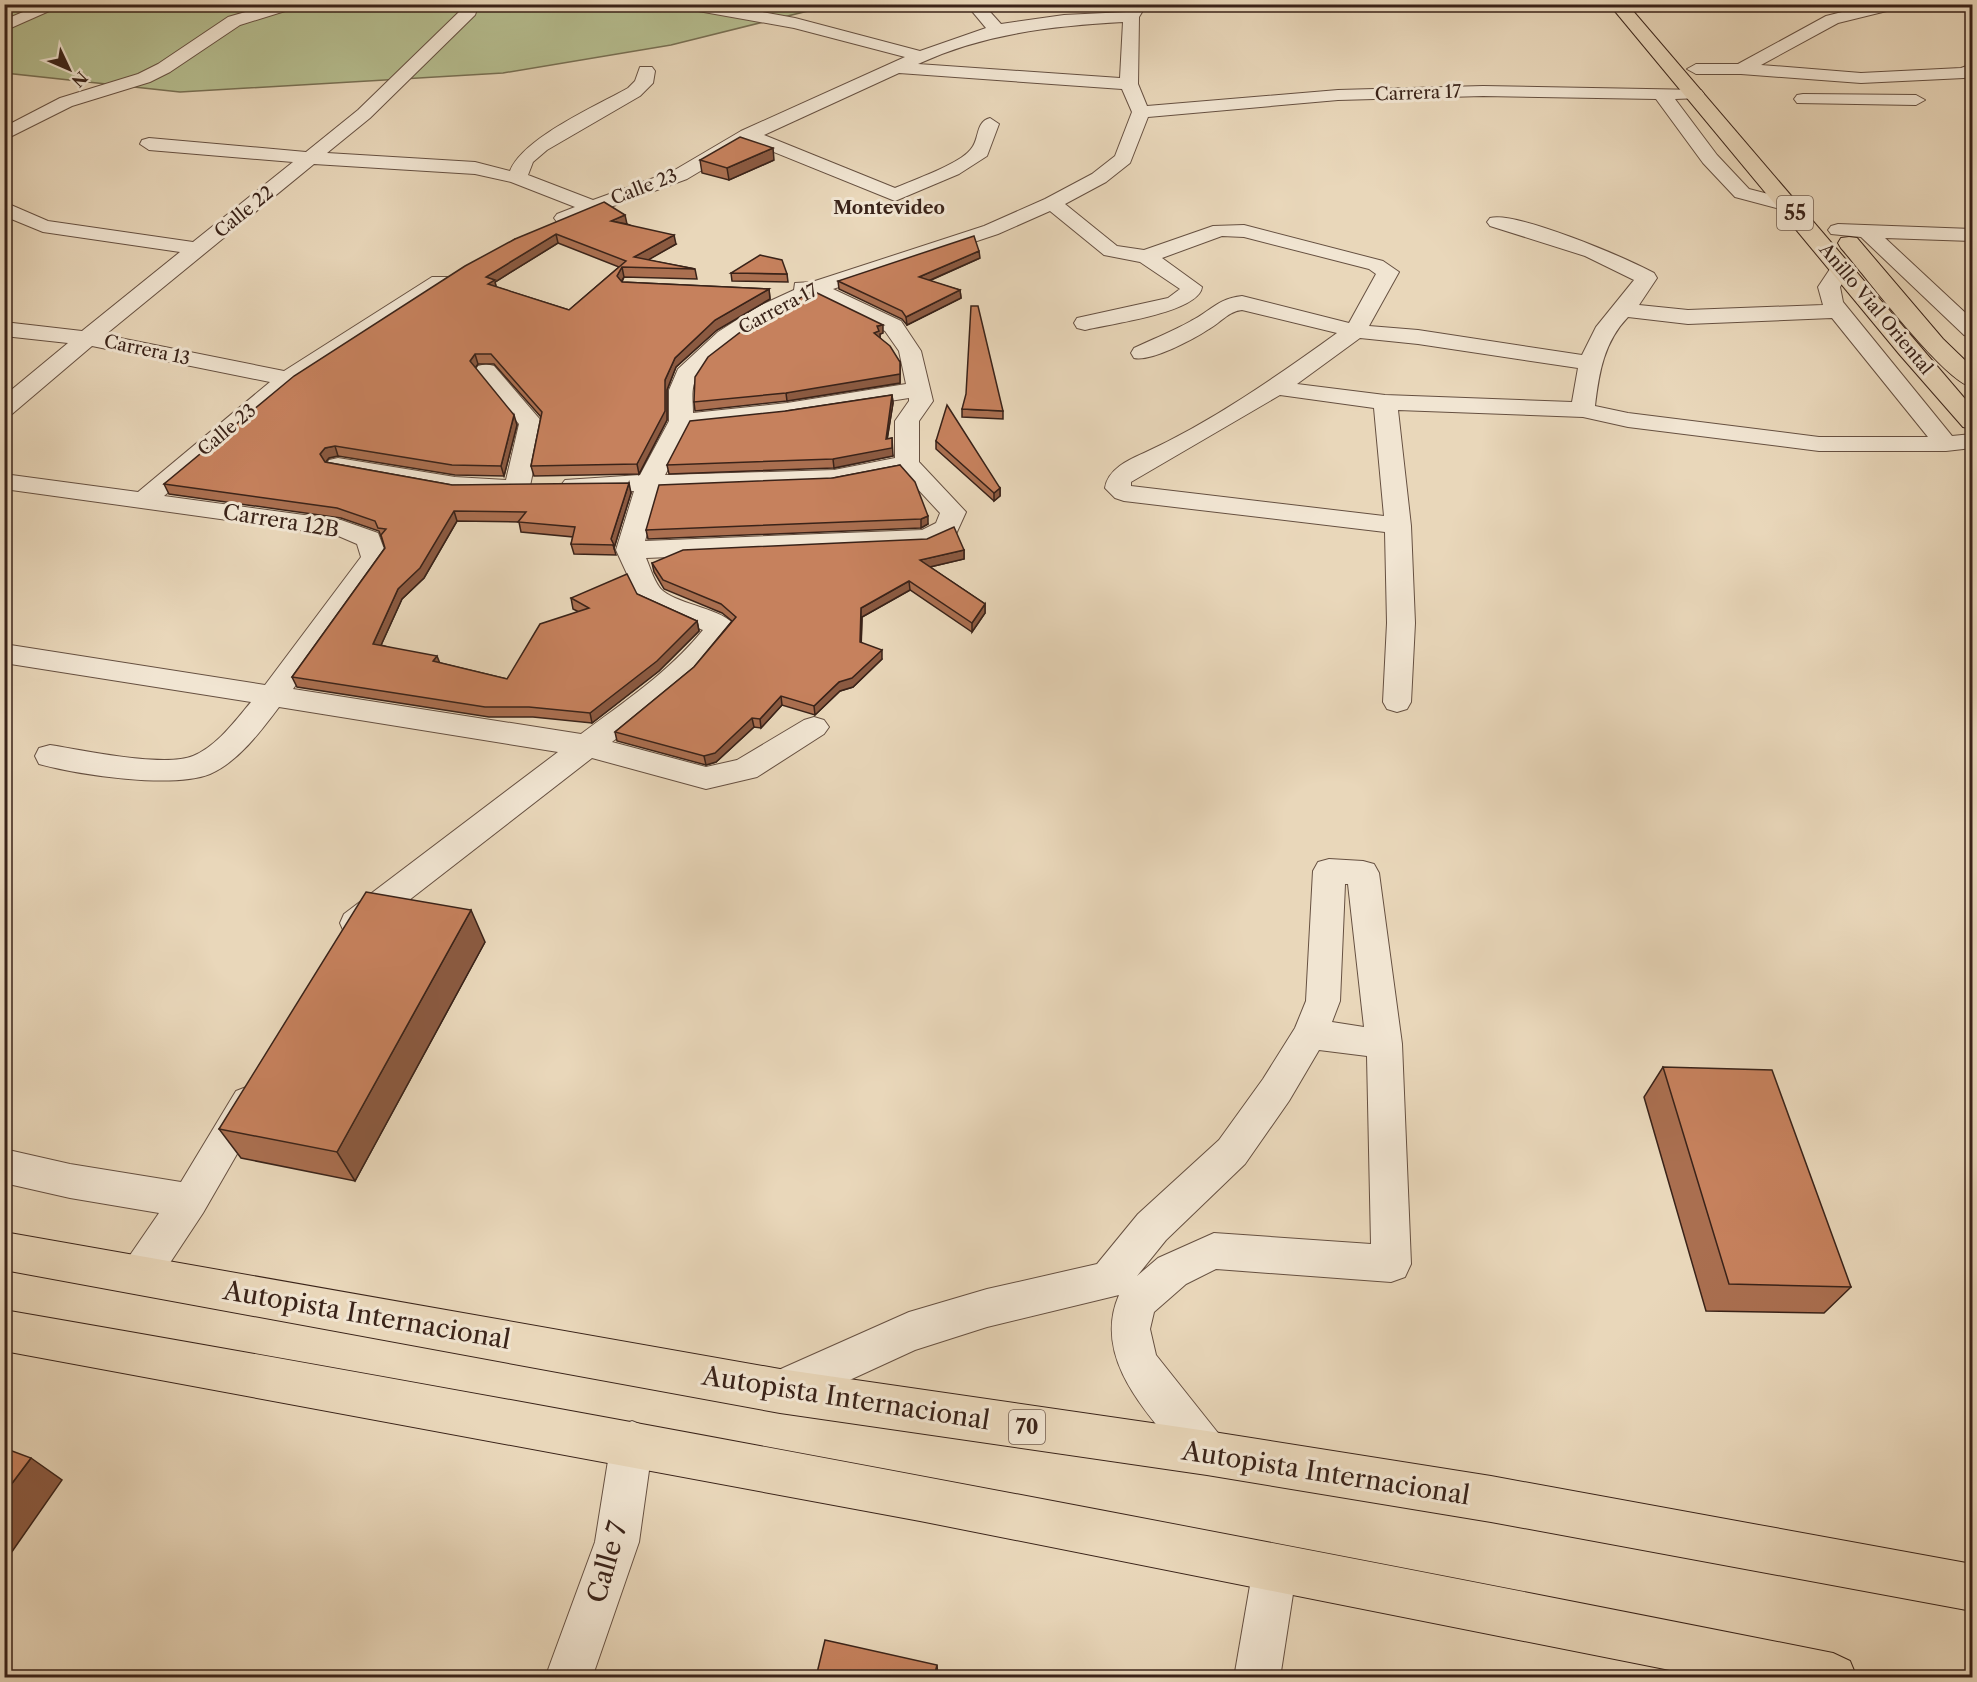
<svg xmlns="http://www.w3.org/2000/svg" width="1977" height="1682" viewBox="0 0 1977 1682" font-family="'Libre Caslon Text',serif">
<rect width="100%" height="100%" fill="#e9d7ba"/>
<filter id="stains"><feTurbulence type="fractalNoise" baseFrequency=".00333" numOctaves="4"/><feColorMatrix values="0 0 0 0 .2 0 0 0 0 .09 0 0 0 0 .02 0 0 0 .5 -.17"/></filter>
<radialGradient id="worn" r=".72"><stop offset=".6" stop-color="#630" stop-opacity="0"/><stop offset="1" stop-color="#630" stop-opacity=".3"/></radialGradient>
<polygon fill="#b6be90" stroke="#787054" stroke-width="1.5" points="5,5 832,5 671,45 503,73 180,92 5,73"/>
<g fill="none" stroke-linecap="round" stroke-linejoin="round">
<defs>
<g id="street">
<polygon points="42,4 65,4 4,31 4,20"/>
<polygon points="273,4 300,4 298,7 240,25 170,72 150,82 72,106 4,140 4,127 60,98 138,74 158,64 228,17"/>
<path d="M463,4H479L475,15L370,118L327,153L475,162L510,171C523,138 596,106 628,88L635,81L640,67H652L655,71L653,83L640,96L547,150L533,162L528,175L593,200L673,171L741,131L905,57L794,28L687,9L679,4H718L795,18L920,51L986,28L966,4H983L1001,24L1064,15L1126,12L1131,4H1147L1139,17L1138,84L1147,106L1338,90L1483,86L1701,90L1704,94L1701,98L1675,99L1717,155L1749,189L1795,201L1798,205L1795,209L1788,211L1735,197L1703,163L1656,99L1483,96L1338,100L1148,117L1130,163L1106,182L1065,204L1117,246L1144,250L1213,226L1244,225L1383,261L1399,272L1369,326L1418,330L1582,355L1596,327L1634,280L1585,256L1490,226L1487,222L1490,218C1517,211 1626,258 1654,273L1657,278L1639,305L1688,310L1823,305L1818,287L1834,263H1848L1852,267L1840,287L1843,302L1952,436L1972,434V448L1946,451H1819L1628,427L1583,417L1398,410L1411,526L1415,623L1411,702L1407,709L1397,712L1387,709L1383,702L1387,623L1385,532L1124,501L1115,498L1105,488C1108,469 1128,460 1144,453C1213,421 1276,377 1337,333L1242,310C1229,311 1220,323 1209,329C1194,339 1151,362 1134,358L1131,353L1134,348C1153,339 1173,331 1191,321C1211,311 1217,299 1242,296L1349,323L1376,274L1369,269L1244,237L1222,236L1162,258L1202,287C1199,313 1108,324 1085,330L1077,328L1074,323L1077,318L1168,298L1180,289L1140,262L1104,255L1050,211L998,234L833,289L901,321L921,351L933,401L919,421V462L966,512L956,534L927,546L646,558C650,567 655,585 663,591C680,605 724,609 735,626C705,674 656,708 612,742L706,767L737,760L804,720L814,717L824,720L829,727L824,734L757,777L706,789L592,758L368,932L356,936L344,932L340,923L344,914L558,752L279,707C261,731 238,762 210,774C172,789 79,775 39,764L35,756L39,748L50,745C83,750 164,768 193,756C217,746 235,721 251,702L4,663V644L265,685L361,557L357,544L336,535L4,489V474L138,492L270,382L92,346L12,414L4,416V396L68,343L4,336V322L82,331L180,252L43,232L4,216V202L48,221L193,242L293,162L149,150L140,144L142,140L149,138L306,152L358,110L461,10ZM1123,22L1120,78L918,64C983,34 1051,26 1123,22ZM899,73L1122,89L1132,112L1115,156L1092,174L1045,199L984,226L812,282L795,283L794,290L757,307L718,332L678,369L669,390V421L640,475L565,480L561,485L565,490L574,493L634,491L616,550L640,602L669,617L703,630C669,672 624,702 581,734L293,689L387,557L378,533L341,520L164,496L296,384L451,282L448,277H432L284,371L105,335L314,164L475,174L511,182L575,207L557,214L554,218L557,222L564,224L687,179L749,142L895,201L959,174L987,156L999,124L990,118C975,122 980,139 971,149C960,164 913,180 895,188L764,135ZM814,296L885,331L899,351L906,384L787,403L693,413C693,401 690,386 698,376C721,342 778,314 814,296ZM1628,317L1688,324L1832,318L1928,437H1819L1628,413L1595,406C1599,372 1604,342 1628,317ZM1360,338L1418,344L1578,368L1572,402L1385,395L1297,384ZM1280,395L1374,408L1384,516L1131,486V482ZM909,398V401L895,421V458L834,470L665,475L690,427L787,417ZM901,471L940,513L936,523L922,530L645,541L659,490L834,484Z"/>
<polygon points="1874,4 1905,4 1903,7 1838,23 1761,65 1861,73 1961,68 1972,64 1972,76 1964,78 1861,83 1741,74 1696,74 1687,69 1696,64 1738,64 1826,16"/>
<polygon points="1803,94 1916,95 1925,100 1916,105 1797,103 1794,99 1797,95"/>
<polygon points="1838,224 1972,229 1972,241 1885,238 1972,319 1972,337 1964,335 1861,237 1831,234 1828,230 1831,226"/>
<path d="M486,364L494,366L543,423L530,486L526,491L517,494L507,489C477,504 374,479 338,472L329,470L326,465L329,460L338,458L455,477L506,480L519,424L475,371L478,366Z"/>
<path d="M1329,859L1363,861L1374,864L1379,873L1402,1044L1411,1264L1405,1277L1391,1282L1216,1269L1186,1284L1154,1312L1150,1329L1156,1355L1222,1438L1228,1453L1222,1468L1207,1474L1192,1468C1154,1419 1090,1362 1119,1295L987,1327L915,1350L780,1412L765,1406L759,1391L765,1376L909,1312L987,1289L1097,1264L1138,1214L1219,1140L1263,1079L1295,1028L1306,1001L1313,871L1318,862ZM1345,884H1348L1364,1027L1332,1022L1340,1001ZM1319,1050L1367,1056L1371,1244L1214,1233L1158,1258L1137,1276L1166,1240L1245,1164L1289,1101Z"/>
<polygon points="249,1086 262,1091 267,1102 203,1213 154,1287 140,1293 126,1287 120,1274 126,1261 159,1213 70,1198 4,1183 4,1149 70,1164 181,1182 236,1091"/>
<polygon points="632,1421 647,1427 653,1442 639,1542 592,1678 545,1678 595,1542 611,1442 617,1427"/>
<polygon points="1275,1546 1291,1552 1297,1568 1280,1678 1234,1678 1253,1568 1259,1552"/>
</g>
<g id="highway">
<polygon points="1609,4 1627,4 1972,407 1972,429 1963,427 1900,355"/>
<path d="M1849,237L1857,238L1943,339L1972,367V387C1944,382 1864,274 1841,248L1838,243L1841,238Z"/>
<polygon points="4,1232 780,1369 1207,1431 1491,1476 1972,1564 1972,1611 1491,1522 1207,1475 780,1413 4,1270"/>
<path d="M4,1310C616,1416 1225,1532 1833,1653L1850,1661L1857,1678H1710L920,1521L4,1351Z"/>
</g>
</defs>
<use href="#street" stroke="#665041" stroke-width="2"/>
<use href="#highway" stroke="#3a2319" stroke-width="2"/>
<use href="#street" fill="#f1e5d2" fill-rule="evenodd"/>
<use href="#highway" fill="#e9d7ba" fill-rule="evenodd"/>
</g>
<g fill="#aa6f50" stroke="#3a2319" stroke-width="1.5" fill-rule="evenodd">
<polygon points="700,160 774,160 729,180 702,173"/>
<path d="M627,224L676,244L647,260L695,269L697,279L624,277L622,282L769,289L770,299L717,330L676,367L667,390V420L639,474L534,476L531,466L541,417L494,364H478L475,368L517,425L504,476L455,475L338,456L329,458L325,462L452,485L631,493L614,548L616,555L574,554L571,544L573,537L521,532L519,522L457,521L424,578L402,599L381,645L440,663L507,679L579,612L573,609L571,598L637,594L697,621L699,631L659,671L592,723L533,717H489L297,687L292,677L385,548L379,531L341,518L169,494L164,484L515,239ZM558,243L619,267L569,310L496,287L495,282Z"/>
<polygon points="980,258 929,281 960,290 961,298 907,325 902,319 839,289 838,281"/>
<polygon points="731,273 787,274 788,282 732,281"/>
<polygon points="751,324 883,333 880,334 880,338 900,362 900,383 787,401 695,411 694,402"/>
<polygon points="892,395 893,403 887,439 893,456 834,468 669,474 667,465 786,411"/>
<polygon points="962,409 1003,411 1003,419 962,417"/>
<polygon points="936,441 1000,488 1000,496 994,501 936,449"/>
<polygon points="900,465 928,524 921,528 648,539 646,530 833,478"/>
<polygon points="964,550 964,559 930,567 985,604 985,613 972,632 910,590 862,617 861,643 882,659 853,687 840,691 815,715 782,705 761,728 754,727 716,762 706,765 617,741 615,732 694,667 732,621 722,613 664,589 654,572 652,563"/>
<polygon points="485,942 355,1181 241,1158 219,1129"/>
<polygon points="1663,1067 1851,1287 1824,1313 1706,1311 1644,1097"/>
</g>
<g fill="#8b5a41" stroke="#3a2319" stroke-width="1.5">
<polygon points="773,148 774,160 729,180 727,168"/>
<polygon points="625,215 627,224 611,221"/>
<polygon points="556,234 558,243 495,282 497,290 491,294 486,277"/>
<polygon points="674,235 676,244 636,267 634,257"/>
<polygon points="979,251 980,258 919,285 919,277"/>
<polygon points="622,267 624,277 619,285 617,276"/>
<polygon points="769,289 770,299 717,330 676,367 667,390 667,420 639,474 637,464 665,380 675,358 715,320"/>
<polygon points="960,290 961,298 907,325 906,317"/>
<polygon points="883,325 883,333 880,334 880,339 874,333 877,326"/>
<polygon points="475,354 478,364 473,371 470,361"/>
<polygon points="900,362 900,383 787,401 786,393"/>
<polygon points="892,395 893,403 886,447 886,439"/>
<polygon points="514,415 517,425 504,476 501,466"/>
<polygon points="892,438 893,456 834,468 833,459"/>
<polygon points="335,446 338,456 329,458 324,464 320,454 325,448"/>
<polygon points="629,483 631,493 614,548 611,539"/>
<polygon points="1000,488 1000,496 994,501 994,493"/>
<polygon points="454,511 457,521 424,578 402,599 377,654 373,644 398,589"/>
<polygon points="928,516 928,524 921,528 921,519"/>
<polygon points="964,550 964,559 921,569 920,560"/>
<polygon points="909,581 910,590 862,617 861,652 860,642 861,608"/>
<polygon points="985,604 985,613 972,632 972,623"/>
<polygon points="697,621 699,631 659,671 592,723 590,713"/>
<polygon points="882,650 882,659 853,687 840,691 815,715 814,706 839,682"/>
<polygon points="437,656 441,666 433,661"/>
<polygon points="781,696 782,705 761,728 760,719"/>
<polygon points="752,718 754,727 716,762 706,765 704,756"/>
<polygon points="471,910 485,942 355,1181 337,1152"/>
<polygon points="31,1458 62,1480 4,1563 4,1494"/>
<polygon points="937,1665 938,1677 934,1677"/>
</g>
<g fill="#c6815d" stroke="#3a2319" stroke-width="1.5" fill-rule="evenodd">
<polygon points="740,137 773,148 727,168 700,160"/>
<path d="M604,202L625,215L611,221L674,235L634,257L695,269L622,267L617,276L622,282L769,289L715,320L675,358L665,380V411L637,464L531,466L542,412L491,354H475L470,361L514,415L501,466L452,465L335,446L325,448L320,454L325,462L452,485L629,483L611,539L614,545L571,544L575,527L518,522L526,512L454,511L420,568L398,589L373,644L437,656L433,661L507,679L540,624L589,608L571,598L627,574L637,594L697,621L657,661L590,713L529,707H485L292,677L385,548L381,535L386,529L378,528L375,521L337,508L164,484L294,376L465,266L515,239ZM556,234L626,261L569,310L488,284L495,280L486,277Z"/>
<polygon points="974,236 979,251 919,277 960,290 906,317 902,311 838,281"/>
<polygon points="760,255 782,260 787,274 731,273"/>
<polygon points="813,291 883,325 877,326 879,331 874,333 890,346 900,362 900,374 786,393 694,402 695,377 708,357 751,324"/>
<polygon points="971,306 978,306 1003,411 962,409 966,394"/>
<polygon points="892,395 886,439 892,438 892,448 833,459 667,465 690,421 786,411"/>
<polygon points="947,405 1000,488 994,493 936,441"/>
<polygon points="900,465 915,482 928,516 921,519 646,530 659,485 833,478"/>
<polygon points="954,527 964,550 920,560 985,604 972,623 909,581 861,608 860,642 882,650 852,678 839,682 814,706 781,696 760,719 752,718 715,753 704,756 615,732 694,667 736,617 721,604 663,580 652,563 683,550 927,539"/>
<polygon points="366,892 471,910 337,1152 219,1129"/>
<polygon points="1663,1067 1772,1070 1851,1287 1729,1284"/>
<polygon points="4,1448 31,1458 4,1494"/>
<polygon points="825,1640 937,1665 934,1677 816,1677"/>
</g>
<g text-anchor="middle" stroke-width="6" stroke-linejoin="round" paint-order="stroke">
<g font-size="18" fill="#3a2319" stroke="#f1e5d2">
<text transform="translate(1418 93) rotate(-2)" y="6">Carrera 17</text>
<text transform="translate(644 187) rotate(-21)" y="6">Calle 23</text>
<text transform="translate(244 212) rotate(-39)" y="6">Calle 22</text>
<text transform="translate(778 309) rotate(-28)" y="6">Carrera 17</text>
<text transform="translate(1876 309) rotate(50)" y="6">Anillo Vial Oriental</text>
<text transform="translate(147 350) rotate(12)" y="6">Carrera 13</text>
<text transform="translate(227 430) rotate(-40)" y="6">Calle 23</text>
</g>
<g font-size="18" font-weight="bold" fill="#3a2319" stroke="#f1e5d2">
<text x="889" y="214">Montevideo</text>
</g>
<g fill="#f1e5d2" stroke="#715d50" stroke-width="1.5">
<rect x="1777" y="196" width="36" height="34" rx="4.5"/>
<rect x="1009" y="1410" width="36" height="34" rx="4.5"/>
</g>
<g font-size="20" font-weight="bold" fill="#3a2319">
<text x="1795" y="220">55</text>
<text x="1027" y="1434">70</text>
</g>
<g font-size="21" fill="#3a2319" stroke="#f1e5d2">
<text transform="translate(281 521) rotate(9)" y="7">Carrera 12B</text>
</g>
<g font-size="26" fill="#3a2319" stroke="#f1e5d2">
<text transform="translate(367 1315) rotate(10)" y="9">Autopista Internacional</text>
<text transform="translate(846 1398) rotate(9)" y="9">Autopista Internacional</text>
<text transform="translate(1326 1473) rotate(9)" y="9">Autopista Internacional</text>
<text transform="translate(607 1562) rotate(-74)" y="9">Calle 7</text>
</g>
</g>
<rect width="1977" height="1682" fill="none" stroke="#e9d7ba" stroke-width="24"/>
<rect x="6" y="6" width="1965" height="1670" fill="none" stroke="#3a2319" stroke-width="3"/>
<rect x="12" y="12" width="1953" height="1658" fill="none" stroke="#3a2319" stroke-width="1.5"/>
<g transform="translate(69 69) rotate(134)" stroke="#f1e5d2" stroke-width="4.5" paint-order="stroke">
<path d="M0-4.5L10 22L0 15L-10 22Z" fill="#3a2319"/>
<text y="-9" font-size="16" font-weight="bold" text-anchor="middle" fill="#3a2319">N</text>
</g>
<rect width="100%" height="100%" filter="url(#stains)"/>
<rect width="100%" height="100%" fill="url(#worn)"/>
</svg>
